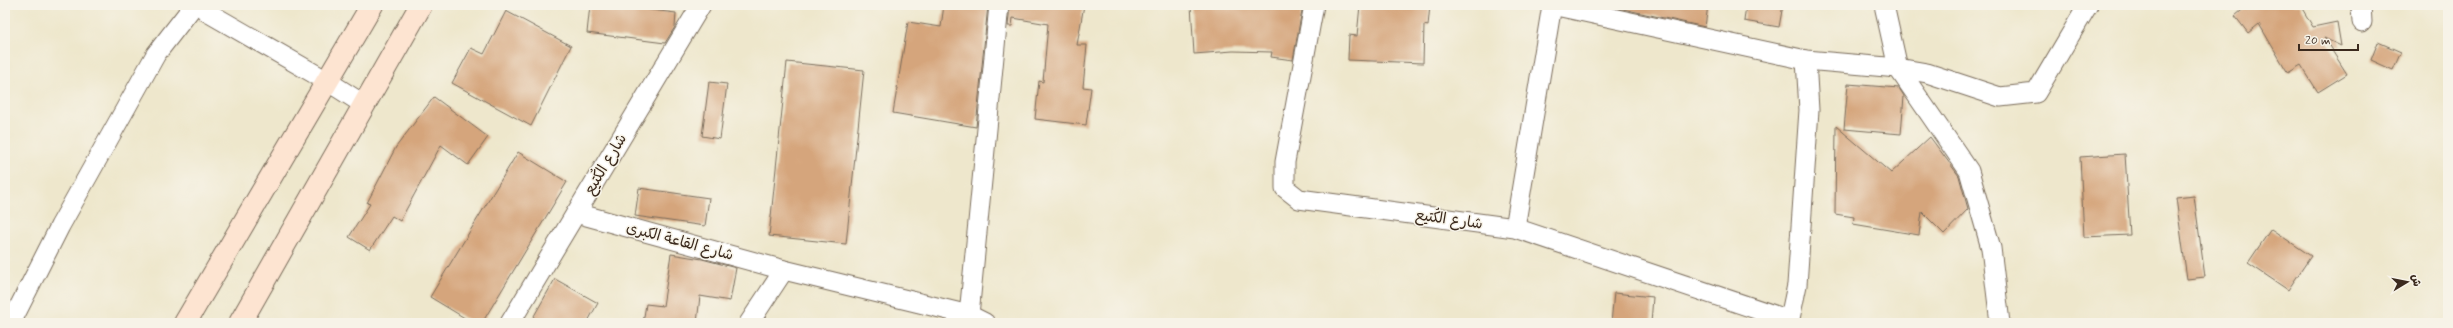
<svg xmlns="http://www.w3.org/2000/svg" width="2453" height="328" viewBox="0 0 2453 328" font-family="Mynerve,'Playpen Sans Arabic',sans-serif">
<rect width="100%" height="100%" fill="#f7f3e8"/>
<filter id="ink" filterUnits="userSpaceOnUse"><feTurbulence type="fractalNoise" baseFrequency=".025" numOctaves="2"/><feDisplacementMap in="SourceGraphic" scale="8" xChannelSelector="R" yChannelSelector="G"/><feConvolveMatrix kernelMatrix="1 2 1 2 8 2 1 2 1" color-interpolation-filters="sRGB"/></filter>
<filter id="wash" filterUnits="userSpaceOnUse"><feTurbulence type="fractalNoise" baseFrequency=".012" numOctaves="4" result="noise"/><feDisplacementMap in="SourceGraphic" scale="16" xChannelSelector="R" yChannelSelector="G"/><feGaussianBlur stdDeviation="0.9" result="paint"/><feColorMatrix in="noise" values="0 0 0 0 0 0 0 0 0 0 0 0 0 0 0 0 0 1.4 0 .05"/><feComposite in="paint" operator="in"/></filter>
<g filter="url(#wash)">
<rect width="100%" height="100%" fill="#eee7cc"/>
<g id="blocks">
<g fill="#d5a57b">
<polygon points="590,5 610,5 676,13 675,27 665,43 587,33"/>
<polygon points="944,5 988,5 976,127 893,113 908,22 941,27"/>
<polygon points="1010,5 1084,5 1077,45 1087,45 1083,87 1091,88 1086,125 1035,119 1039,81 1043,82 1048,24 1013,18 1012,26 1008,26"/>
<polygon points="1191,5 1279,7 1279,5 1303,5 1293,60 1271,57 1272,52 1233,51 1194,54"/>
<polygon points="1360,5 1430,5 1428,26 1424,25 1423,63 1348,60 1349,35 1357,36"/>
<polygon points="1609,5 1708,5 1705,27 1609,6"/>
<polygon points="1746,5 1783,5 1779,27 1744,21"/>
<polygon points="2248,5 2300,5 2313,27 2337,22 2341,46 2324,38 2347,74 2318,92 2301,65 2288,73 2259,24 2248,33 2235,16"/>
<polygon points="506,11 571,46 531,126 452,83 471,48 484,54"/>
<polygon points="2378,42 2401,52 2393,70 2371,60"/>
<polygon points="787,62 864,70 846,244 769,236"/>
<polygon points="709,82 727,84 720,139 702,136"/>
<polygon points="1848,84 1899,88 1904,96 1901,134 1844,129"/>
<polygon points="434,97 488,137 468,165 441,145 400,221 392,216 370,250 349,237 370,204 367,203 396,147"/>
<polygon points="1836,126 1891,173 1930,137 1959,176 1968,209 1944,234 1922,212 1919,235 1853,224 1854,217 1835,214"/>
<polygon points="518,152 567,182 482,323 473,323 430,297"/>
<polygon points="2125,154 2130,235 2084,237 2080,157"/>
<polygon points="639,188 709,198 705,226 635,216"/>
<polygon points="2194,196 2205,277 2187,279 2176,198"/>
<polygon points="2271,229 2311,256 2288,290 2248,263"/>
<polygon points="671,254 702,259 736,268 730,301 700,296 697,323 643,323 646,304 663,306"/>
<polygon points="555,279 598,303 587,323 530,323"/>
<polygon points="1614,293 1653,297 1651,323 1611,323"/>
</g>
</g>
</g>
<g filter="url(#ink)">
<use href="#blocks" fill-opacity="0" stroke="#7a6c5b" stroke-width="1"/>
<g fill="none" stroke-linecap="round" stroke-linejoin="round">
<defs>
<g id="minor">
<polyline points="201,5 207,12 327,81 363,104"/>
<polyline points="1314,5 1285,162 1285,188 1299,199 1515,228 1789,320"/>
<polyline points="1552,5 1806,60 1898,68 1927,73 2000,97 2036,93 2088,5"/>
<polyline points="1884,5 1898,68 1969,171 1991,248 2000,323"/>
<polyline points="2361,5 2362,22"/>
<polyline points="576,213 784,270 969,315 985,323"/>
<polyline points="1515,228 1552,5"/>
<polyline points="969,315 999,5"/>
<polyline points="11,323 60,226 156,54 194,5"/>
<polyline points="510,323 701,5"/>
<polyline points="749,323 784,270"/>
<polyline points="1789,323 1797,285 1809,110 1806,60"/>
</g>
<g id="secondary">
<polyline points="185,323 372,5"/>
<polyline points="240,323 421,5"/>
</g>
</defs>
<use href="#minor" stroke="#7a6c5b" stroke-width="21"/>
<use href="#secondary" stroke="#7a6c5b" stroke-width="24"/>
<use href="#minor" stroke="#fff" stroke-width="19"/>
<use href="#secondary" stroke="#fde4d1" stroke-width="22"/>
</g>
</g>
<g text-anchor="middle" stroke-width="3" stroke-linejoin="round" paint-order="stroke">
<g font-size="15" fill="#3b2a1e" stroke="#f7f3e8">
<text transform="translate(605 164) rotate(-59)" y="5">شارع الكُتيع</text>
<text transform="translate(1449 219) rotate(8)" y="5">شارع الكُتيع</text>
<text transform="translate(680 241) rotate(15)" y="5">شارع القاعة الكبرى</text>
</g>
</g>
<rect width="2453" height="328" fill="none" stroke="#f7f3e8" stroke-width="20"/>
<g transform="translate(2407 282) rotate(80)" stroke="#f7f3e8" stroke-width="3" paint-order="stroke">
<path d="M0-3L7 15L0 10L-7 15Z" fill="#3b2a1e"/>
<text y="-6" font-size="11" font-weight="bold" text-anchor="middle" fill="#3b2a1e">ش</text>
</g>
<path d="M2299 44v6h59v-6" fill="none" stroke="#3b2a1e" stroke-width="2"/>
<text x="2305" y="44" font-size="12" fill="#3b2a1e" stroke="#f7f3e8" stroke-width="3" paint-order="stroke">20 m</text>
</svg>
